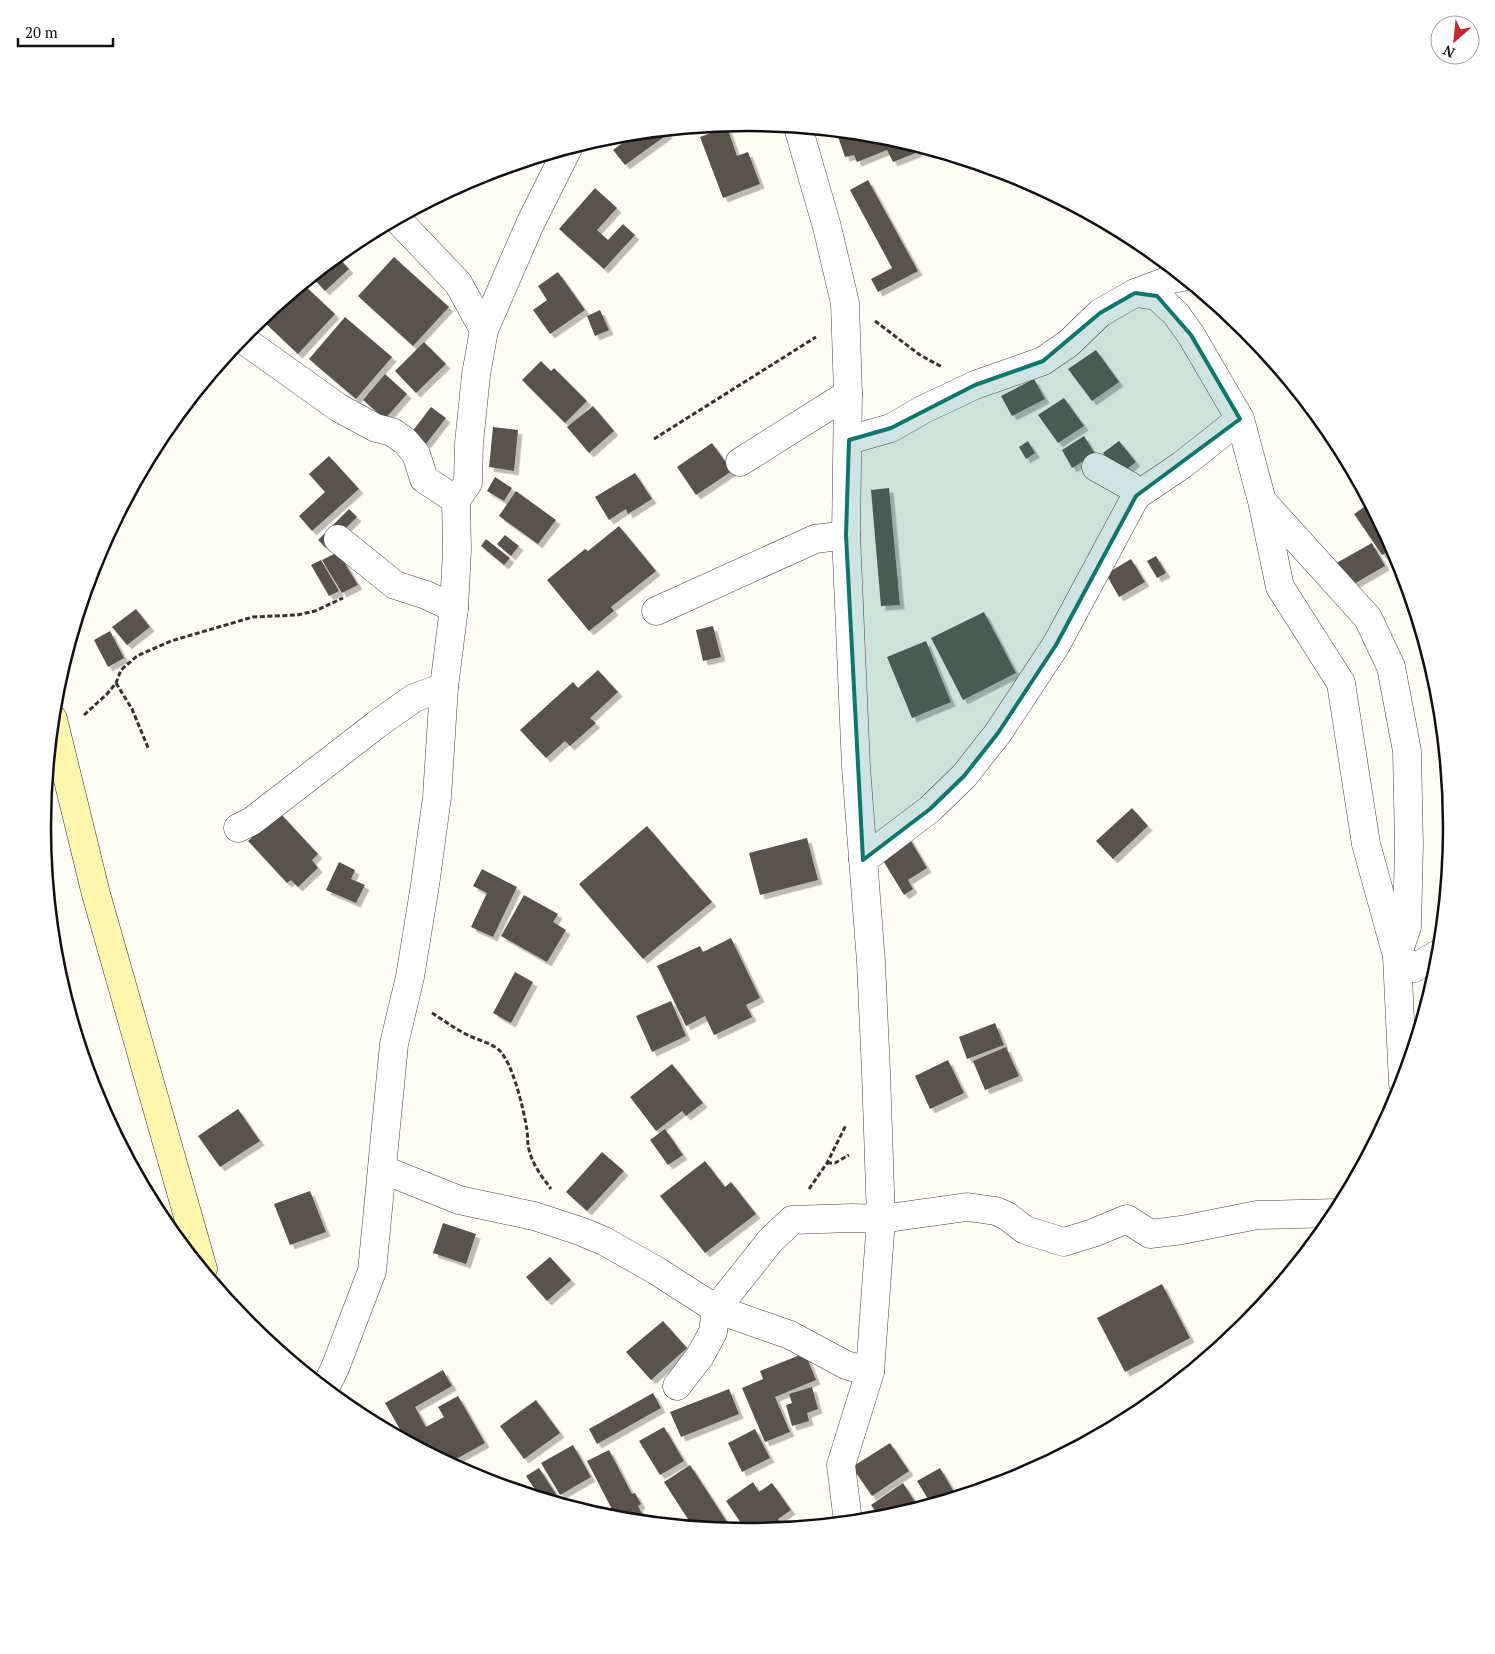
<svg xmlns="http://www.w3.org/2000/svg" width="1495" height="1654" viewBox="0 0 1495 1654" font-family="'PT Serif',serif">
<defs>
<filter id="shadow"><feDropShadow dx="4.5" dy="4.5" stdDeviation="0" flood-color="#0004"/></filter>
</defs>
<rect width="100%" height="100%" fill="#fffdf5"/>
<g fill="#5a524d" filter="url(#shadow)">
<polygon points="727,127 737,156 748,152 760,184 723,198 700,137"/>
<polygon points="665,130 668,134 625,165 613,150 629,138 626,134"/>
<polygon points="836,131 885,136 915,145 918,152 893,162 887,150 857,162 854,155 845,157"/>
<polygon points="868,180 918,271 878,292 871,279 892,268 850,190"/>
<polygon points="595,188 617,208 597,230 608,240 623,224 635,235 604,269 559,229"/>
<polygon points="337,256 349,269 325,291 312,277"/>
<polygon points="394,257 449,307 413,346 358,296"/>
<polygon points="558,272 585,310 550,334 533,310 547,300 538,286"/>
<polygon points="303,284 335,314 298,354 261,319"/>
<polygon points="600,310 609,330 595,336 587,316"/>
<polygon points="345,317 392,357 356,399 309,359"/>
<polygon points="424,342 446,364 416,393 395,371"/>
<polygon points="1096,350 1119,382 1092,401 1068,369"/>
<polygon points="541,361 551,371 554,368 587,401 565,423 522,380"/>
<polygon points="385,374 407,394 385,419 363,400"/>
<polygon points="1034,379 1045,399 1012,416 1001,396"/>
<polygon points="1064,398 1084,426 1058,443 1038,415"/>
<polygon points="593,406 614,431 589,453 567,427"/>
<polygon points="431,407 446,418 426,444 411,433"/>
<polygon points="493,427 518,430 514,471 489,467"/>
<polygon points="1084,436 1095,454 1072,468 1062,450"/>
<polygon points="1028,441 1035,453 1026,459 1019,447"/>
<polygon points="1119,441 1136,462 1120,474 1103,453"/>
<polygon points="712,443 732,471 696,495 677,467"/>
<polygon points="329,456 359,489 312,531 299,516 325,492 309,474"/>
<polygon points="635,473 652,499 628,514 626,509 609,520 595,497"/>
<polygon points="495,477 512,488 504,501 487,491"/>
<polygon points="889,488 900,605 881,606 871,490"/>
<polygon points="516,491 556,520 538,544 499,516"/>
<polygon points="1370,503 1394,548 1382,555 1354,514"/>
<polygon points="349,509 357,517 326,548 318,540"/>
<polygon points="619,526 656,571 611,607 614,611 589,631 547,580 585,549 588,551"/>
<polygon points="505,535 519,546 511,556 497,544"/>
<polygon points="486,539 510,558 504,565 481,546"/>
<polygon points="1372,543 1385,566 1345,589 1331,566"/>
<polygon points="338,552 358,585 342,593 322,560"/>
<polygon points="1156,556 1166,573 1157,578 1147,561"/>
<polygon points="1131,559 1145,582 1119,597 1106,574"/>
<polygon points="321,560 339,591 329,596 311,565"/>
<polygon points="136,609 150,627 127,645 112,627"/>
<polygon points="984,612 1016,673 963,700 931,638"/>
<polygon points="713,626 721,657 703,661 696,630"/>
<polygon points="110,631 124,658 108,667 94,640"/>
<polygon points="926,641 951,702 912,718 887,657"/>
<polygon points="598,670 618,692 590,718 596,723 570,746 565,741 546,758 520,730 573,682 578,688"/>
<polygon points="1132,808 1148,826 1113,859 1096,841"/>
<polygon points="279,812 318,854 312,860 318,868 298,887 291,880 287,883 248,841"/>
<polygon points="647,826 712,902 643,959 579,884"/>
<polygon points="908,836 927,868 908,880 913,889 904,895 879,854"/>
<polygon points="807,838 818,880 760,895 749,853"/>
<polygon points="339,862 355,870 351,879 365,885 356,903 326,890"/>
<polygon points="482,869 517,887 493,937 471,927 487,893 473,886"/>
<polygon points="524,895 558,914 553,922 566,930 547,962 501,936"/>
<polygon points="731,938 760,998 746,1005 752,1017 714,1035 705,1016 686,1026 657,966 700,946 703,952"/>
<polygon points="515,972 533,982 511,1023 493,1013"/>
<polygon points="671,1001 686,1036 652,1052 636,1016"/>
<polygon points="995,1023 1004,1045 967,1059 959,1037"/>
<polygon points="1006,1047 1019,1076 985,1090 973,1061"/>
<polygon points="948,1060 964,1093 930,1109 915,1076"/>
<polygon points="672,1064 703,1103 686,1116 682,1111 656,1131 630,1097"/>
<polygon points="238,1109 260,1141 220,1167 198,1136"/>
<polygon points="665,1129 683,1155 668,1165 650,1140"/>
<polygon points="602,1152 624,1171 587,1211 566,1192"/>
<polygon points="705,1161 725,1187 731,1182 756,1214 705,1253 660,1196"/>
<polygon points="310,1191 326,1232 290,1245 274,1204"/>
<polygon points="443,1223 476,1234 466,1264 433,1253"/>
<polygon points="550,1257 571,1280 547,1301 526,1277"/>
<polygon points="1162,1284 1190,1338 1125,1372 1097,1318"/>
<polygon points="663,1321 687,1348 651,1380 626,1352"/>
<polygon points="805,1353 816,1380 775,1397 790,1432 765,1442 742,1388 763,1379 760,1371"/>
<polygon points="443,1370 452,1386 415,1407 426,1427 444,1417 438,1407 458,1396 485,1443 449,1463 406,1440 385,1403"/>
<polygon points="812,1387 818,1409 807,1413 809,1421 792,1426 786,1405 792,1403 789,1394"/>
<polygon points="729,1389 739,1414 681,1437 670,1412"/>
<polygon points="653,1393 661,1408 597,1444 589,1429"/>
<polygon points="536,1400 560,1433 524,1459 500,1426"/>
<polygon points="664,1427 684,1461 660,1475 639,1441"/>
<polygon points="755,1429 770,1458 742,1472 728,1443"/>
<polygon points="890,1443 909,1471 872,1496 852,1467"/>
<polygon points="573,1445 591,1477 560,1495 541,1463"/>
<polygon points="609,1450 632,1494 635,1493 641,1504 638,1506 646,1522 617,1519 587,1461"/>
<polygon points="463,1461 472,1475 454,1466"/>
<polygon points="690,1465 733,1531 693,1527 664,1482"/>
<polygon points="539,1468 556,1494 548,1500 540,1497 526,1476"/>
<polygon points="940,1468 957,1497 931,1504 917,1481"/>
<polygon points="753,1482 759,1492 772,1483 791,1510 778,1519 785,1528 747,1532 726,1501"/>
<polygon points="903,1483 919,1508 881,1519 871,1505"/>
</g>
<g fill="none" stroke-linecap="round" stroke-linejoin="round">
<defs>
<g id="street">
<polyline points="798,127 827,227 845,303 848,394 846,535 856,767 871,962 876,1072 881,1219 870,1372 841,1465 848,1522"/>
<polyline points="397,219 458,283 484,330"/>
<polyline points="1135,293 1157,296 1176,314 1191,335 1240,419 1262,501 1280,587 1341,683 1366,844 1397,956 1403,1083"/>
<polyline points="241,338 339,408 376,428 392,432 405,441 416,454 424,479 456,500"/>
<polyline points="849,440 891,428 924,409 975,385 1043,361 1069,343 1100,313 1135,293 1172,279 1183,277"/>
<polyline points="740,462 848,394"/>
<polyline points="1096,467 1130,486 1136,496"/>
<polyline points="1263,502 1368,618 1391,667 1407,751 1409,845 1407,927 1397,956 1414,968 1440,953"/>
<polyline points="338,539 395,585 426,595 454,608"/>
<polyline points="656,611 815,539 846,535"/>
<polyline points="238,828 252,821 376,725 414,698 444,687"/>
<polyline points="863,860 930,809 964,776 998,733 1056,645 1136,496 1182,465 1240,419"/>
<polyline points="382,1173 394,1174 459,1200 534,1216 580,1231 604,1241 657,1271 716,1309 790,1335 846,1365 870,1372"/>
<polyline points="677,1386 700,1356 713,1332 716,1309 770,1241 792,1220 852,1218 881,1219 967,1207 996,1211 1007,1216 1025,1230 1064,1242 1093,1233 1127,1219 1150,1234 1182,1230 1257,1215 1337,1213"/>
<polyline points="325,1388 335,1368 372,1271 394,1044 410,977 425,885 437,797 444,687 454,608 457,550 456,500 468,483 469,443 476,375 484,330 530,224 568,148"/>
</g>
<polyline id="secondary" points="53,719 96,894 203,1269"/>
</defs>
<use href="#street" stroke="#444" stroke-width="29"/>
<use href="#secondary" stroke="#333" stroke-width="29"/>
<g stroke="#333" stroke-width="3" stroke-dasharray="5 2.5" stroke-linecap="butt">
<polyline points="875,321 920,355 942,367"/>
<polyline points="654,439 816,337"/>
<polyline points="116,683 132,709 149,750"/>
<polyline points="84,715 107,694 116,683 121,670 137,656 171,641 253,617 297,615 315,611 343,598"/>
<path d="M432,1013C445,1021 458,1031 472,1037C481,1041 491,1043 499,1050C513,1063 524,1111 527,1130C528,1138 527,1145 530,1153C534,1167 543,1178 551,1189"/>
<polyline points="827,1163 835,1163 849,1155"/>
<polyline points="809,1189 827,1163 846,1125"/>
</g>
<use href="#street" stroke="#fff" stroke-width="28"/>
<use href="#secondary" stroke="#fff6b0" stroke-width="28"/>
</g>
<path fill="#0f766e" fill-opacity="0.2" stroke="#0f766e" stroke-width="4" stroke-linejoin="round" d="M1135,293L1157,296L1191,335L1240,419L1136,496L1056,645L998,733L964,776L930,809L863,860L846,535L849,440L891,428L975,385L1043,361L1100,313Z"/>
<path d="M0 0H1495V1654H0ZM51 827a696 696 0 1 1 1392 0a696 696 0 1 1-1392 0Z" fill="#fff" fill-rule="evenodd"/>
<path fill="none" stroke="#111" stroke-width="2.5" d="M51 827a696 696 0 1 1 1392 0a696 696 0 1 1-1392 0Z"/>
<g transform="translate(1455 40) rotate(207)"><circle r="24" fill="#ffffff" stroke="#a0a0a0"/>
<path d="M0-4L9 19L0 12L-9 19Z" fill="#c4262e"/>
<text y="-8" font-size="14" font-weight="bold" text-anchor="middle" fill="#111111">N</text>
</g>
<path d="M18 38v8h95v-8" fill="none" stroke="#111111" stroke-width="2.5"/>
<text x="25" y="38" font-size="15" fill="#111111" stroke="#ffffff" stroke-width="4" paint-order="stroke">20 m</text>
</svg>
